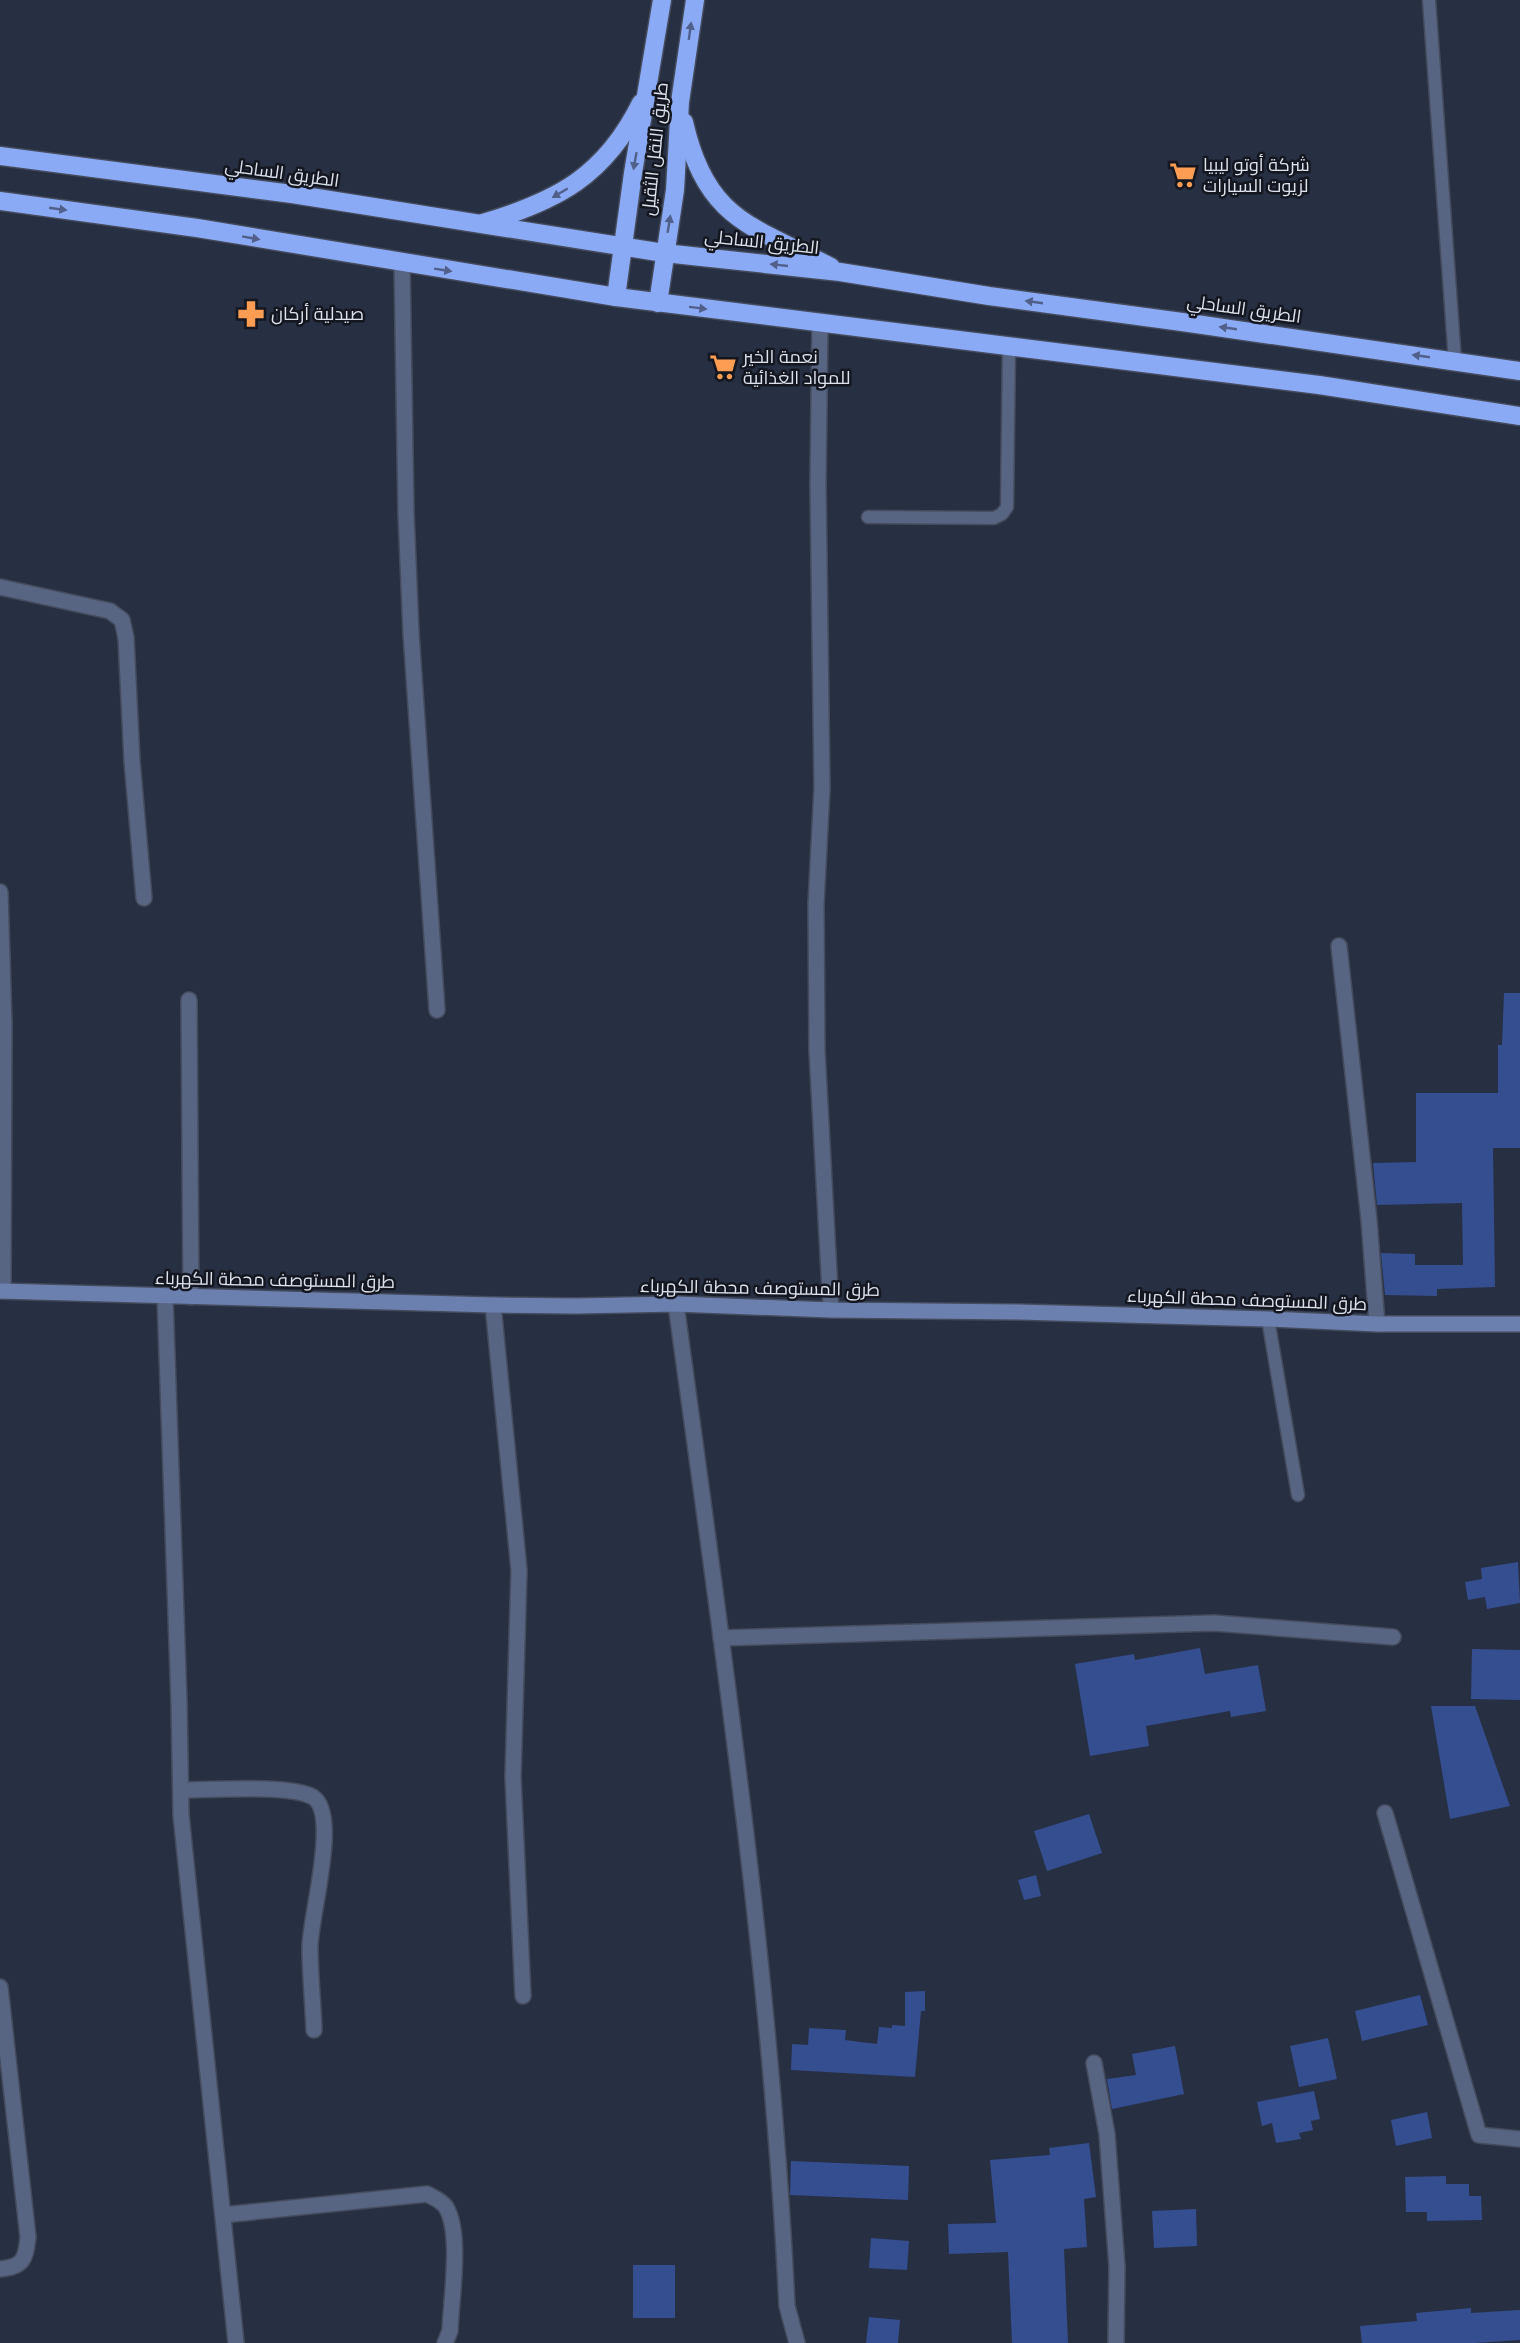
<svg xmlns="http://www.w3.org/2000/svg" width="1520" height="2343" viewBox="0 0 1520 2343" font-family="Lato,Cairo,sans-serif">
<rect width="100%" height="100%" fill="#272f42"/>
<g fill="#354e90">
<polygon points="1504,993 1520,993 1520,1148 1493,1148 1495,1287 1437,1289 1437,1296 1385,1295 1381,1253 1415,1254 1415,1265 1463,1265 1462,1203 1377,1205 1373,1163 1416,1162 1416,1093 1498,1093 1498,1045 1502,1045"/>
<polygon points="1518,1562 1520,1603 1487,1609 1485,1597 1468,1600 1465,1582 1482,1579 1481,1568"/>
<polygon points="1200,1648 1205,1674 1258,1665 1266,1711 1231,1717 1230,1711 1146,1726 1149,1746 1090,1756 1075,1664 1134,1654 1135,1660"/>
<polygon points="1472,1649 1520,1650 1520,1700 1471,1699"/>
<polygon points="1431,1706 1475,1706 1510,1806 1450,1819"/>
<polygon points="1089,1814 1102,1853 1047,1871 1034,1831"/>
<polygon points="1036,1875 1041,1896 1024,1900 1018,1880"/>
<polygon points="925,1991 925,2011 921,2011 915,2077 791,2070 792,2044 808,2045 809,2028 846,2030 845,2040 877,2044 879,2027 892,2028 892,2025 905,2026 905,1992"/>
<polygon points="1420,1995 1428,2025 1362,2041 1355,2011"/>
<polygon points="1328,2038 1337,2079 1299,2087 1290,2046"/>
<polygon points="1175,2046 1184,2094 1112,2109 1107,2079 1136,2075 1132,2054"/>
<polygon points="1314,2091 1320,2119 1311,2121 1313,2130 1299,2133 1301,2139 1276,2143 1272,2123 1262,2126 1257,2102"/>
<polygon points="1427,2112 1432,2138 1396,2146 1391,2120"/>
<polygon points="1089,2143 1096,2197 1084,2199 1087,2247 1064,2249 1068,2343 1012,2343 1008,2252 949,2254 948,2224 996,2223 990,2160 1050,2155 1049,2148"/>
<polygon points="791,2161 909,2166 908,2200 790,2195"/>
<polygon points="1446,2176 1446,2184 1469,2184 1469,2196 1481,2196 1482,2220 1427,2221 1427,2212 1406,2212 1405,2177"/>
<polygon points="1196,2209 1197,2246 1154,2248 1152,2211"/>
<polygon points="871,2238 909,2241 907,2270 869,2268"/>
<rect x="633" y="2265" width="42" height="53"/>
<polygon points="1471,2308 1471,2313 1520,2310 1520,2340 1474,2343 1362,2343 1360,2326 1417,2321 1416,2313"/>
<polygon points="869,2317 900,2320 898,2343 866,2343"/>
</g>
<g fill="none" stroke-linecap="round" stroke-linejoin="round">
<defs>
<g id="lane">
<polyline points="1429,0 1455,361"/>
<polyline points="868,517 994,518 1002,514 1007,507 1009,345"/>
<polyline points="1268,1319 1298,1495"/>
</g>
<g id="street">
<polyline points="402,264 406,513 411,633 437,1010"/>
<polyline points="820,322 818,482 822,788 816,904 817,1051 831,1310"/>
<polyline points="0,587 110,611 122,620 126,638 132,761 144,898"/>
<polyline points="0,892 4,1025 3,1291"/>
<polyline points="1339,946 1369,1220 1377,1324"/>
<polyline points="189,1000 191,1297"/>
<polyline points="165,1297 179,1702 181,1815 236,2343"/>
<path d="M676,1304C721,1637 771,1970 787,2306L797,2343"/>
<polyline points="493,1305 519,1570 513,1777 523,1996"/>
<polyline points="721,1638 1214,1623 1393,1637"/>
<path d="M181,1790C209,1790 291,1784 313,1797C340,1814 310,1917 310,1947C310,1975 313,2002 314,2030"/>
<polyline points="1385,1813 1479,2135 1520,2139"/>
<path d="M0,1987L28,2237C26,2259 23,2267 0,2269"/>
<polyline points="1094,2063 1107,2134 1117,2267 1116,2343"/>
<path d="M223,2215L427,2194C433,2197 442,2201 446,2207C462,2234 451,2299 450,2331L445,2343"/>
</g>
<polyline id="secondary" points="0,1291 493,1305 576,1306 676,1304 831,1310 1019,1312 1268,1319 1377,1324 1520,1324"/>
<g id="highway">
<path d="M684,122C706,220 751,225 831,267"/>
<polyline points="0,156 292,194 664,253 840,272 989,296 1182,322 1520,371"/>
<polyline points="0,201 197,228 616,297 1319,385 1520,416"/>
<path d="M483,223C557,201 605,176 641,103"/>
<polyline points="616,297 633,173 662,0"/>
<polyline points="658,303 675,190 680,102 695,0"/>
</g>
</defs>
<use href="#lane" stroke="#444b5d" stroke-width="15"/>
<use href="#street" stroke="#444b5d" stroke-width="18"/>
<use href="#secondary" stroke="#444b5d" stroke-width="18"/>
<use href="#highway" stroke="#444b5d" stroke-width="21"/>
<use href="#lane" stroke="#576482" stroke-width="12"/>
<use href="#street" stroke="#576482" stroke-width="15"/>
<use href="#secondary" stroke="#6c80b0" stroke-width="15"/>
<use href="#highway" stroke="#8baaf5" stroke-width="18"/>
</g>
<defs><path id="oneway-solid" d="M-6-.8H1V-3.2L6.5 0L1 3.2V.8H-6Z" transform="scale(1.5)"/></defs>
<g fill="#50608a">
<use href="#oneway-solid" transform="translate(690 31) rotate(-82)"/>
<use href="#oneway-solid" transform="translate(635 161) rotate(100)"/>
<use href="#oneway-solid" transform="translate(560 193) rotate(150)"/>
<use href="#oneway-solid" transform="translate(58 209) rotate(8)"/>
<use href="#oneway-solid" transform="translate(669 224) rotate(-81)"/>
<use href="#oneway-solid" transform="translate(251 238) rotate(10)"/>
<use href="#oneway-solid" transform="translate(779 265) rotate(-174)"/>
<use href="#oneway-solid" transform="translate(443 270) rotate(9)"/>
<use href="#oneway-solid" transform="translate(1034 302) rotate(-172)"/>
<use href="#oneway-solid" transform="translate(698 308) rotate(7)"/>
<use href="#oneway-solid" transform="translate(1228 328) rotate(-172)"/>
<use href="#oneway-solid" transform="translate(1421 356) rotate(-172)"/>
</g>
<defs>
<symbol id="supermarket-bare" viewBox="-9 -9 18 18"><path d="M-6-5.5h2.5l.6 2H6L4.5 2H-2.5L-4.4-4H-6ZM-1.5 3.2a1.3 1.3 0 1 0 .1 0ZM3 3.2a1.3 1.3 0 1 0 .1 0Z" fill="#fc9d53" stroke="#141720" stroke-width="2.5" paint-order="stroke"/></symbol>
<symbol id="pharmacy-bare" viewBox="-9 -9 18 18"><path d="M-2-6h4v4h4v4h-4v4h-4v-4h-4v-4h4Z" fill="#fc9d53" stroke="#141720" stroke-width="2.5" paint-order="stroke"/></symbol>
</defs>
<g fill-rule="evenodd">
<use href="#supermarket-bare" x="1164" y="156" width="38" height="38"/>
<use href="#pharmacy-bare" x="232" y="295" width="38" height="38"/>
<use href="#supermarket-bare" x="704" y="348" width="38" height="38"/>
</g>
<g text-anchor="middle" stroke-width="5" stroke-linejoin="round" paint-order="stroke">
<g font-size="18" fill="#dbe1ed" stroke="#141720">
<text transform="translate(655 149) rotate(-84)" y="6">طريق النقل الثقيل</text>
<text transform="translate(282 173) rotate(8)" y="6">الطريق الساحلي</text>
<text transform="translate(762 242) rotate(6)" y="6">الطريق الساحلي</text>
<text transform="translate(1244 309) rotate(8)" y="6">الطريق الساحلي</text>
<text transform="translate(275 1280) rotate(1)" y="6">طرق المستوصف محطة الكهرباء</text>
<text transform="translate(760 1288) rotate(1)" y="6">طرق المستوصف محطة الكهرباء</text>
<text transform="translate(1247 1300) rotate(2)" y="6">طرق المستوصف محطة الكهرباء</text>
</g>
<g font-size="18" fill="#dbe1ed" stroke="#141720" text-anchor="start">
<text x="1203" y="171">شركة أوتو ليبيا<tspan x="1203" dy="21">لزيوت السيارات</tspan></text>
<text x="271" y="320">صيدلية أركان</text>
<text x="743" y="363">نعمة الخير<tspan x="743" dy="21">للمواد الغذائية</tspan></text>
</g>
</g>
</svg>
